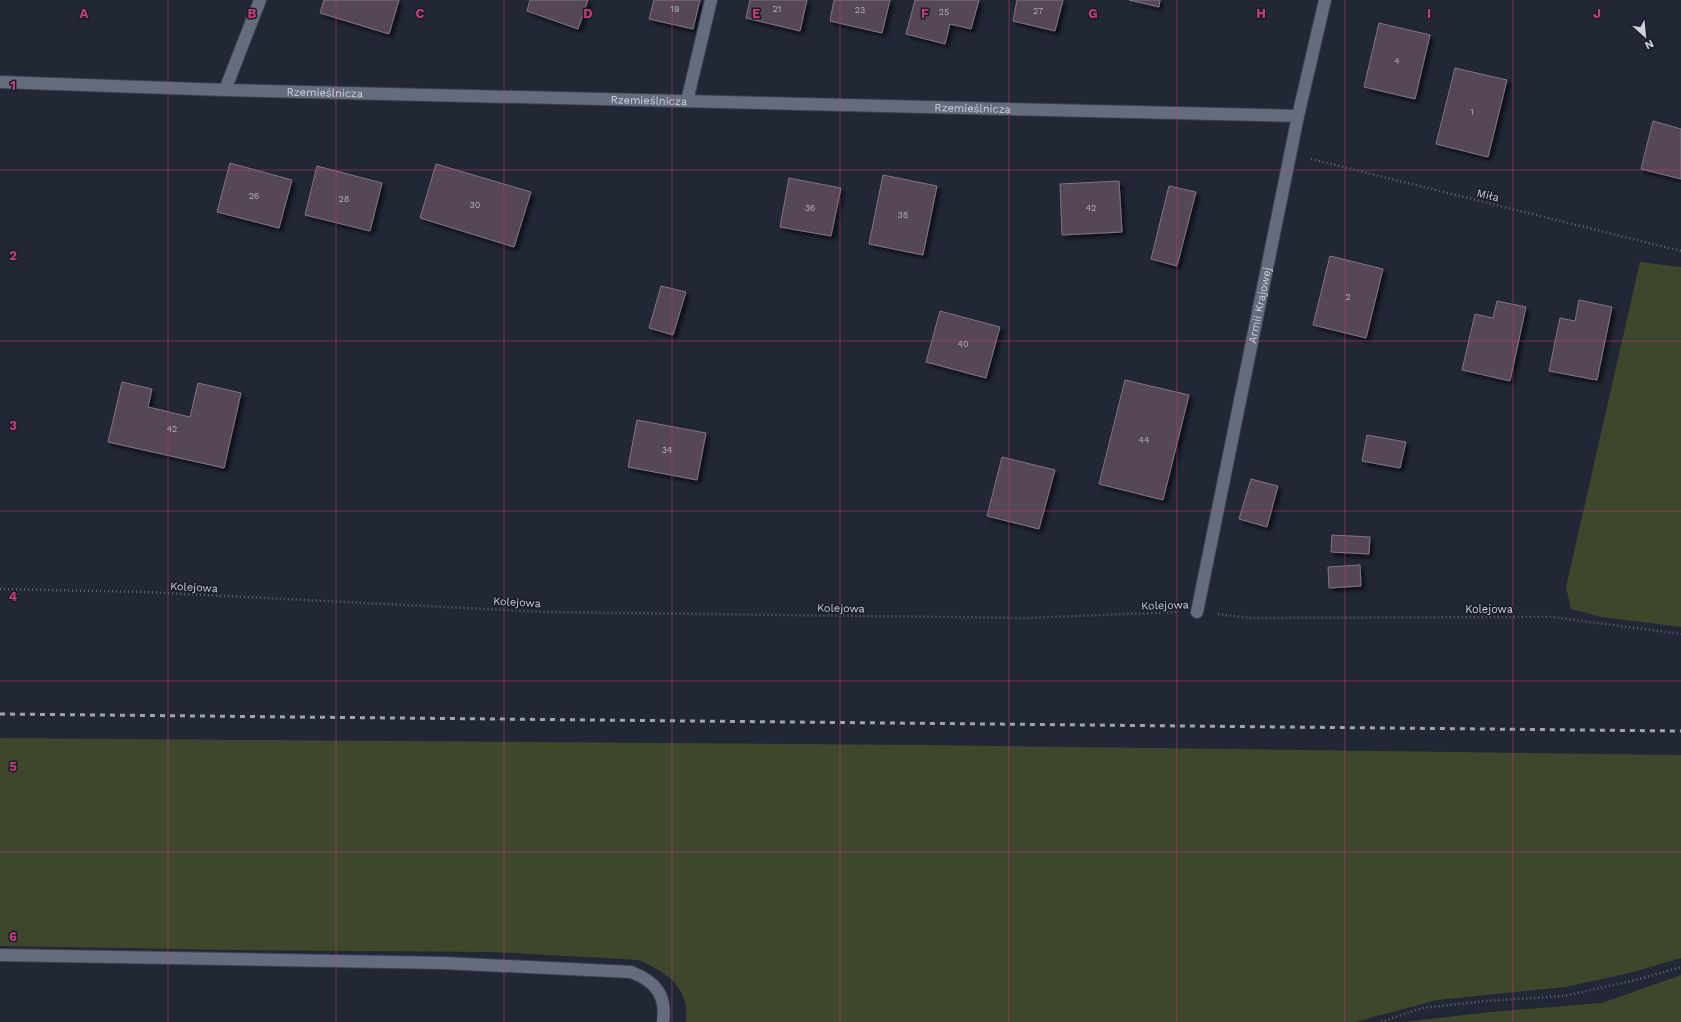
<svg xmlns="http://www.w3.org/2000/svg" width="1681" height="1022" viewBox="0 0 1681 1022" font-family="'Work Sans',sans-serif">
<defs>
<filter id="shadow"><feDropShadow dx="3.5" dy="3.5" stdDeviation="2" flood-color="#0009"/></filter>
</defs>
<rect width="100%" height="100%" fill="#212735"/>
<g fill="#3d472b">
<polygon points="1640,262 1681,267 1681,627 1601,617 1571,609 1566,587"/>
<path d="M0,738L926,745L1681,755V958L1630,973L1565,987L1437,1000L1355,1022H686C690,987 667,973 639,960L493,952L234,950L0,946Z"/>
<polygon points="1681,975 1681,1022 1404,1022 1490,1012 1602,1003"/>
</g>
<g fill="#554755" stroke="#827483" filter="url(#shadow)">
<polygon points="324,0 399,0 389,34 320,13"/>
<polygon points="530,0 588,0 578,29 527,11"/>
<polygon points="654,0 700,0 693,29 649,19"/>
<polygon points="750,0 807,0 800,31 746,18"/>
<polygon points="834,0 890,0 882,33 830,21"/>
<polygon points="915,0 979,0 971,29 950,24 945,44 906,34"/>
<polygon points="1017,0 1063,0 1055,31 1013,21"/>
<polygon points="1129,0 1160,0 1159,7"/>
<polygon points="1379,23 1430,35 1415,99 1364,87"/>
<polygon points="1455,68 1507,80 1488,157 1436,144"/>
<polygon points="1653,121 1681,129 1681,179 1641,169"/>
<polygon points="230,163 292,180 279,228 217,212"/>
<polygon points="436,164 531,192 514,247 420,218"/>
<polygon points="317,166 382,183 370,231 305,215"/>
<polygon points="883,175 937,186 923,255 869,244"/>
<polygon points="789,178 841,188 831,236 780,227"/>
<polygon points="1119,181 1122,232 1062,235 1060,184"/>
<polygon points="1169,186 1196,192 1177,266 1151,259"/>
<polygon points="1330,256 1383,269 1366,338 1313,325"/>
<polygon points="661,286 686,292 673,335 649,328"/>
<polygon points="1579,300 1612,307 1597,380 1549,371 1560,318 1575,321"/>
<polygon points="1497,301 1526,307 1510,381 1462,370 1475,314 1493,318"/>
<polygon points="940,311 1000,327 986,378 926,362"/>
<polygon points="1125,380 1189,395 1163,500 1099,484"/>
<polygon points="122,382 152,389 148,407 190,417 198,383 241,393 224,468 108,442"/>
<polygon points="637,420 706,433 697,480 628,467"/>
<polygon points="1367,435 1406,442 1400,468 1362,461"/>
<polygon points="1002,457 1055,470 1039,529 987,516"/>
<polygon points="1251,479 1278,486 1267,527 1239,519"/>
<polygon points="1332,535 1370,537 1369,554 1331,552"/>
<polygon points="1360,565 1361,586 1329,588 1328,567"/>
</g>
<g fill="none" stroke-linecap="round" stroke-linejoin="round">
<defs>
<g id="lane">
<polyline points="687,101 711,0"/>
<path d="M0,955L443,963L631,972C655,981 667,995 663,1022"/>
</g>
<g id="street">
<path id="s1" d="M0,82L225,90L1298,116"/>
<polyline points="225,90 260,0"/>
<path id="s2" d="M1197,612L1298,116L1325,0"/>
</g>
</defs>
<use href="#lane" stroke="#3d414e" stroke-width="14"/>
<use href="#street" stroke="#3d414e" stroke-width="14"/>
<g stroke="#636875" stroke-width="2.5" stroke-dasharray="1 3" stroke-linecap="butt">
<polyline points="1311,159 1681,251"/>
<polyline points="0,589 145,592 544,612 1026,618 1177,612"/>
<polyline points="1218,614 1250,618 1552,617 1681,634"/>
<polyline points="1381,1022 1422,1008 1485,1001 1564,996 1636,980 1681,967"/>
</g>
<use href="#lane" stroke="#656c7d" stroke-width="12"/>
<use href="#street" stroke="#656c7d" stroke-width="12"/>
<polyline stroke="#a0a5b0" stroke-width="3" stroke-dasharray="5 5" stroke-linecap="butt" points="0,714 1681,731"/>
</g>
<path fill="none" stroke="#c43d75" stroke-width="1" stroke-opacity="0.55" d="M168,0V1022M336,0V1022M504,0V1022M672,0V1022M840,0V1022M1009,0V1022M1177,0V1022M1345,0V1022M1513,0V1022M0,170H1681M0,341H1681M0,511H1681M0,681H1681M0,852H1681"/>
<g text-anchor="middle" stroke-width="3" stroke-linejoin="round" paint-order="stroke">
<g font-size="9" fill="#afaeba">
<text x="675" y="12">19</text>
<text x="777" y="12">21</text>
<text x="860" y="13">23</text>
<text x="1038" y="14">27</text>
<text x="944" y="15">25</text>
<text x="1397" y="64">4</text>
<text x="1472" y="115">1</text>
<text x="254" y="199">26</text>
<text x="344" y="202">28</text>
<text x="475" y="208">30</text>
<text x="810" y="211">36</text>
<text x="1091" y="211">42</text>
<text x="903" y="218">38</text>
<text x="1348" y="300">2</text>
<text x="963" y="347">40</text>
<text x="172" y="432">42</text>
<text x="1144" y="443">44</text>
<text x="667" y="453">34</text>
</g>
<g font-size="11" fill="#cdd1db" stroke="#171d2b">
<text dy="4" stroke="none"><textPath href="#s1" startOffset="325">Rzemieślnicza</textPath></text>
<text dy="4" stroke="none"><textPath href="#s1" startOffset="649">Rzemieślnicza</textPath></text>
<text dy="4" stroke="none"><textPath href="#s1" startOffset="973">Rzemieślnicza</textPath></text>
<text transform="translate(1488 195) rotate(14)" y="4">Miła</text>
<text dy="4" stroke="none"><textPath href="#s2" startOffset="313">Armii Krajowej</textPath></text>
<text transform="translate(194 587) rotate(3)" y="4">Kolejowa</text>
<text transform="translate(517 602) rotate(3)" y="4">Kolejowa</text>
<text transform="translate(1165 605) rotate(-2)" y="4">Kolejowa</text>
<text transform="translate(841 608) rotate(1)" y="4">Kolejowa</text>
<text x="1489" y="613">Kolejowa</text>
</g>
</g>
<g font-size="13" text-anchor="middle" font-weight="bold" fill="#c43d75" stroke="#171d2b" stroke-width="3" stroke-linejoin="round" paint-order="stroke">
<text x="84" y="18">A</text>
<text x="252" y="18">B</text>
<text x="420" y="18">C</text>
<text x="588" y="18">D</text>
<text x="756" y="18">E</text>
<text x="925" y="18">F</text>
<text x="1093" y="18">G</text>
<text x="1261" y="18">H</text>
<text x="1429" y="18">I</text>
<text x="1597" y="18">J</text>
<text x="13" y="90">1</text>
<text x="13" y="260">2</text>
<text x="13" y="430">3</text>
<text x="13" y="601">4</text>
<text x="13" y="771">5</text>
<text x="13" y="941">6</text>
</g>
<g transform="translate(1645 36) rotate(153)" stroke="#171d2b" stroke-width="3" paint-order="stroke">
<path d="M0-3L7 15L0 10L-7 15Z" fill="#cdd1db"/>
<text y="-6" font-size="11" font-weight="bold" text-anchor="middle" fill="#cdd1db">N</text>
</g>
</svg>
